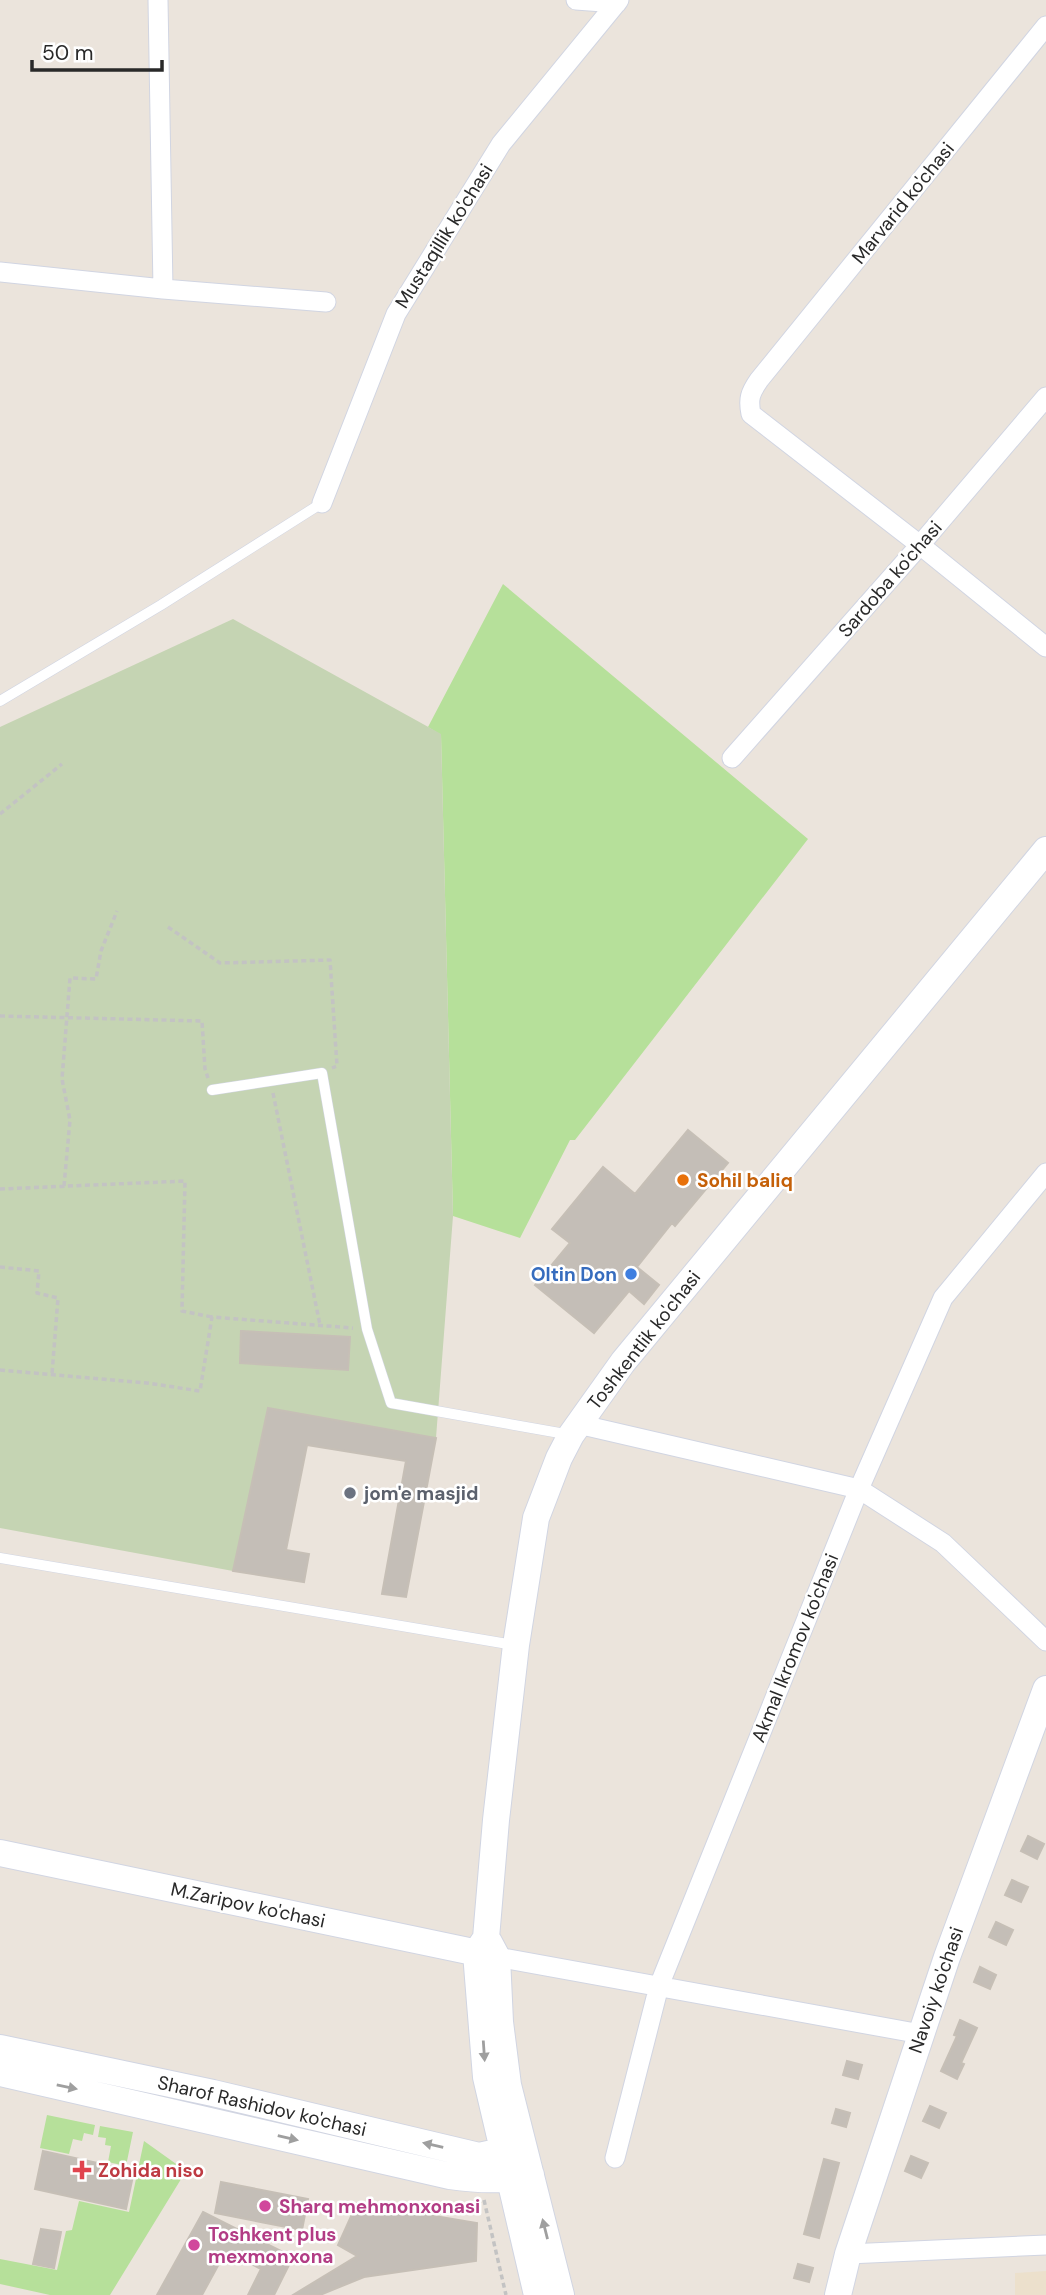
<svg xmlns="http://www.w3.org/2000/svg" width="1046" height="2295" font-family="'DM Sans',sans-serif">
  <rect width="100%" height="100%" fill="#ebe4dc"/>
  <path fill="#ece0cc" d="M1046 2271V2295H1015V2273Z"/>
  <path fill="#b6e09a" d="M503 584 808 839 575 1140H570L520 1238 453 1216 441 735 428 727Z
    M47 2115 95 2125 93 2135 84 2133 82 2141 73 2139 69 2154 40 2148Z
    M100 2126 133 2132 126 2166 108 2162 111 2146 105 2145 106 2138 98 2137Z
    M144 2141 186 2171 110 2295H50L0 2284V2259L57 2270 66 2231 72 2230 79 2201 129 2212Z"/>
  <path fill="#c5d4b3" d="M233 619 441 734 453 1216 436 1438 268 1408 233 1571 0 1528V727Z"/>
  <path fill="#c4beb7" stroke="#c6bfb6" stroke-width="2" d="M688 1130 728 1163 675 1226 672 1223 637 1267 659 1285 644 1304 629 1291 594 1333 535 1285 570 1243 552 1229 603 1167 635 1194Z
    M241 1331 350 1337 348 1370 240 1363Z
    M268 1408 436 1438 406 1597 382 1594 406 1461 307 1445 286 1550 309 1554 304 1582 233 1571Z
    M1028 1836 1044 1844 1037 1859 1021 1851Z
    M1012 1880 1028 1887 1021 1902 1005 1895Z
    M996 1922 1013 1930 1006 1945 989 1937Z
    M980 1967 996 1975 990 1989 974 1982Z
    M960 2020 977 2028 961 2063 964 2064 957 2079 941 2071 957 2036 954 2035Z
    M847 2061 862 2065 858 2079 843 2075Z
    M930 2106 946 2113 939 2128 923 2121Z
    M836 2109 850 2113 846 2127 832 2123Z
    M43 2151 134 2171 126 2209 35 2189Z
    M911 2156 928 2163 921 2178 905 2171Z
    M824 2159 839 2163 819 2238 804 2234Z
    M221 2182 308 2199 302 2230 215 2213Z
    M357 2203 477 2223 476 2261 364 2277 320 2295H293L357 2256 338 2245Z
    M203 2212 293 2257 274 2295H248L261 2269 226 2251 202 2295H157Z
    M41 2229 61 2232 54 2268 33 2264Z
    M798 2264 813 2268 809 2282 794 2278Z"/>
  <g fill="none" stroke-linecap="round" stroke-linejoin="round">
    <defs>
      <path id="lane" d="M0 701 161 605 322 503
        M212 1090 322 1073 367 1329 391 1403 571 1435
        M0 1558 514 1645"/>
      <path id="street" d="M158 0 163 289
        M576 0 617 3
        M1046 26 759 380C750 393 748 399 751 414L920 545 1046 647
        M0 272 163 289 326 302
        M322 503 396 314 501 144 619 0
        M732 758 920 545 1046 397
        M578 1424 859 1489 943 1543 1046 1641
        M497 1957 921 2034
        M615 2158 659 1986 859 1489 943 1298 1046 1173
        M848 2254 1046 2245"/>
      <path id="secondary" d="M0 1853 497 1957
        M489 1942 497 1957 500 2022 508 2085 561 2295
        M0 2048 213 2093 479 2156 502 2151H524
        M0 2073 450 2176C479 2180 503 2181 531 2175
        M537 2295 486 2077 476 1953 486 1938 496 1820 516 1645 536 1518 559 1458 571 1435 623 1362 1046 850
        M838 2295 848 2254 947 1957 1046 1689"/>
    </defs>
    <use href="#lane" stroke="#d1d5e2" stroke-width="11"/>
    <use href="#street" stroke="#d1d5e2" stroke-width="21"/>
    <use href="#secondary" stroke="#d1d5e2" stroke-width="28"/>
    <path stroke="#c3c3c3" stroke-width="3.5" stroke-dasharray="5 3.5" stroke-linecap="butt" d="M0 814 62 764
      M168 927 220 963 330 960 337 1066 332 1068
      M0 1016 202 1021 205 1069 208 1078
      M273 1093 320 1325
      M64 1186 70 1120 62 1079 70 978 96 979 101 951 117 911
      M0 1189 185 1181 182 1311 212 1317
      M0 1267 39 1271 37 1293 58 1298 52 1374
      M0 1370 147 1383 200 1391 212 1317 353 1328
      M484 2200 506 2295"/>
    <use href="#lane" stroke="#fff" stroke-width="10"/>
    <use href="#street" stroke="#fff" stroke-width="19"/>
    <use href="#secondary" stroke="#fff" stroke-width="26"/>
  </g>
  <defs><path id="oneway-solid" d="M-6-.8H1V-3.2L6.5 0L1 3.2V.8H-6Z" transform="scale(1.75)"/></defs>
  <g fill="#9f9f9f">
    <use href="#oneway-solid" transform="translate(484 2051) rotate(86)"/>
    <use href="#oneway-solid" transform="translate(67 2087) rotate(12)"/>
    <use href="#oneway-solid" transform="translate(288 2138) rotate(13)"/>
    <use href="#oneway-solid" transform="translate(433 2145) rotate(-167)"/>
    <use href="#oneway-solid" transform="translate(545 2229) rotate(-104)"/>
  </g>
  <circle fill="#e8710a" stroke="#fff" stroke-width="2.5" cx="683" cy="1180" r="7"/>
  <circle fill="#3f7fe0" stroke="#fff" stroke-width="2.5" cx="631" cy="1274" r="7"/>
  <circle fill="#6b7280" stroke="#fff" stroke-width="2.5" cx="350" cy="1493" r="7"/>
  <path fill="#e0444e" stroke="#fff" stroke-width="2.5" d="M78.5 2159.5h7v7h7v7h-7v7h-7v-7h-7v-7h7z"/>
  <g fill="#d1479c" stroke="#fff" stroke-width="2.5">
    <circle cx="265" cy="2206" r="7"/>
    <circle cx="194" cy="2245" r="7"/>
  </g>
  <g text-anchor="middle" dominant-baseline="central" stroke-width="5" stroke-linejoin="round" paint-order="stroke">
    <g font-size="19" fill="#292929" stroke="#fff">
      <text transform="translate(903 203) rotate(-51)">Marvarid ko'chasi</text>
      <text transform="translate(444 236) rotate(-58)">Mustaqillik ko'chasi</text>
      <text transform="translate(890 579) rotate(-49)">Sardoba ko'chasi</text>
      <text transform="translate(644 1340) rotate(-52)">Toshkentlik ko'chasi</text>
      <text transform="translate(795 1648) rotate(-68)">Akmal Ikromov ko'chasi</text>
      <text transform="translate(248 1905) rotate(12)">M.Zaripov ko'chasi</text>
      <text transform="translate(936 1990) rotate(-71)">Navoiy ko'chasi</text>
      <text transform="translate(262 2106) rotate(13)">Sharof Rashidov ko'chasi</text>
    </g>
    <g font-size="19" font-weight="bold" fill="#c56008" stroke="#fff" text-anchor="start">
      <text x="697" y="1180">Sohil baliq</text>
    </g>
    <g font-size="19" font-weight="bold" fill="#366cbe" stroke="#fff" text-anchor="end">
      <text x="617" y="1274">Oltin Don</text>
    </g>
    <g font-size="19" font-weight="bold" fill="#5b616d" stroke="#fff" text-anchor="start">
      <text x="364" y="1493">jom'e masjid</text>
    </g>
    <g font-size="19" font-weight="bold" fill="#be3a42" stroke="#fff" text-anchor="start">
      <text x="98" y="2170">Zohida niso</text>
    </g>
    <g font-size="19" font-weight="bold" fill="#b23c85" stroke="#fff" text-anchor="start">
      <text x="279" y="2206">Sharq mehmonxonasi</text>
      <text x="208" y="2234">Toshkent plus<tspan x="208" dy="22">mexmonxona</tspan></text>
    </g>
  </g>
  <path d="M32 60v10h130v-10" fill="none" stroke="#292929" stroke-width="3.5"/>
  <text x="42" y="60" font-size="21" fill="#292929" stroke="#ffffff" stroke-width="5" paint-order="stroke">50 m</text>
</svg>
